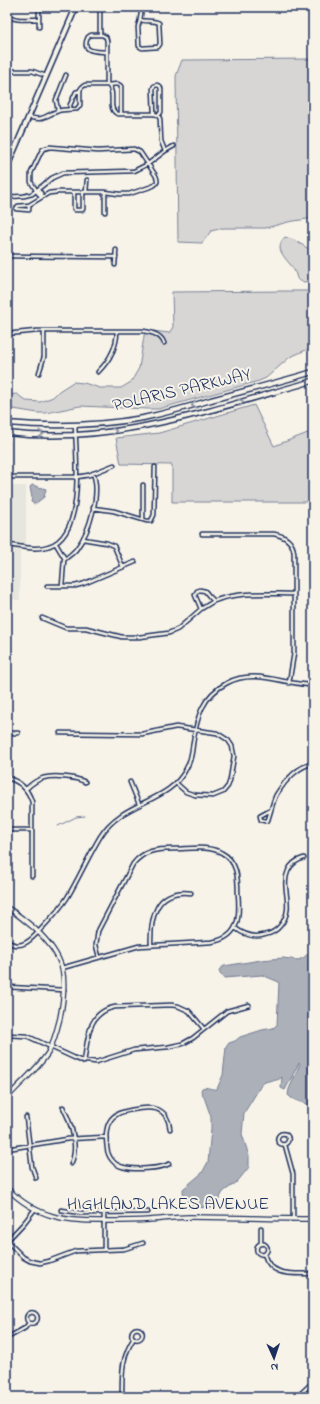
<svg xmlns="http://www.w3.org/2000/svg" width="320" height="1404" font-family="'Indie Flower',sans-serif">
  <rect width="100%" height="100%" fill="#f7f3e8"/>
  <filter id="ink" filterUnits="userSpaceOnUse"><feTurbulence type="fractalNoise" baseFrequency=".025" numOctaves="2"/><feDisplacementMap in="SourceGraphic" scale="8" xChannelSelector="R" yChannelSelector="G"/><feConvolveMatrix kernelMatrix="1 2 1 2 8 2 1 2 1" color-interpolation-filters="sRGB"/></filter>
  <g filter="url(#ink)">
    <path fill="#e6e5de" d="M7 440 12 441 13 470H7Z
      M7 486H26V543L20 551V600H7Z"/>
    <path fill="#d7d6d4" stroke="#798299" d="M313 59V218L288 222 266 228H223L211 231 202 243 178 242 176 76 182 60Z
      M285 237 294 240 309 249 313 254 312 281 303 282 298 280C296 277 296 273 294 270 288 259 272 250 285 237Z
      M288 291H313V347L290 357 266 378 259 381 158 409H148L80 406 46 413H38L7 408V395L17 394 26 401 40 402 53 397 59 391 73 382 84 383 100 388H121L131 382 139 368 145 330 169 333 173 327 172 292Z
      M254 405 274 446 313 431V502H172V465L121 464 116 438 159 433Z"/>
    <path fill="#acb0b9" stroke="#727c95" d="M32 485 46 489 44 497 35 504 31 502 32 498 30 487Z
      M313 950V1107C305 1102 294 1102 288 1095L289 1089 300 1064 299 1063 285 1090 281 1088 282 1077C276 1083 270 1078 262 1084L244 1113 242 1134 249 1156V1167L237 1182 223 1192 217 1203 212 1207 189 1208 184 1206 183 1189 202 1173 208 1162 211 1129V1117L204 1097 201 1091 202 1088C207 1086 211 1090 217 1089L223 1075 226 1047 229 1043 235 1041 240 1037 262 1030 273 1028 277 1025 279 982 262 975 224 978 220 974 219 970 224 966 261 960 283 958 298 960 303 958Z"/>
    <g fill="none" stroke-linecap="round" stroke-linejoin="round">
      <path stroke="#727c95" stroke-width="1" d="M58 826 76 817 85 816"/>
      <defs>
        <path id="street" d="M39 7V27
          M7 14C13 22 29 19 39 19
          M140 20C146 22 154 20 159 23L160 44 158 47 142 48 139 46 138 27Z
          M140 20 142 7
          M100 35V7
          M107 52C97 51 80 53 88 37L91 35H102L106 37 107 41V85L118 84 121 86V114
          M7 71H32L46 76
          M70 109V105L76 92 80 91
          M58 111 56 100 66 75
          M154 114 153 89 154 86 157 85 160 86 161 89V112L158 116
          M29 117C44 122 45 115 58 111 64 109 71 110 77 109L80 105V90L82 87 85 85H108C117 93 106 110 118 114H154L158 115 160 119 161 141 165 151
          M36 190C40 191 42 193 42 197L40 196Z
          M74 192V209L75 210H82L83 209V192
          M86 192 87 180
          M105 192V212
          M7 197 24 196 32 194 52 178 63 173 134 171 148 164 165 151 174 146
          M29 205V210L16 209 18 206 29 205 49 193 58 192H105L119 194H129L153 186C158 183 158 181 156 176L140 152 134 149 98 151 50 147 43 149 41 152 31 173V182L36 190
          M7 256 116 257
          M115 265 116 250
          M7 334 37 331H143C151 332 161 334 164 343
          M98 372C109 361 117 348 117 331
          M39 373 44 357V331
          M7 477H77L89 475 114 465
          M93 508 114 511 147 521H151L154 515 155 467
          M143 520V485
          M202 534H274C285 536 293 542 294 553V653L289 683
          M83 539 107 543 114 546 123 567
          M56 544 65 559
          M7 545C21 546 36 551 49 546 86 535 76 454 75 425
          M47 586H75L83 584 135 562
          M62 586 64 560C68 556 74 553 77 548 90 531 101 493 93 473
          M201 609 195 595 197 591 200 590 205 591 209 596 214 601C239 591 268 594 294 594
          M42 618 66 628H86L122 637H139L169 633 178 629 201 609 214 601
          M7 733H18
          M60 733 142 734 176 727 217 733 228 740 232 746 234 756 230 780 228 786 223 792 213 796 195 795 186 792 176 783
          M7 778C20 781 28 789 32 802V876
          M130 782 139 804
          M26 789C31 784 37 780 43 778 53 775 76 777 85 782
          M271 810C273 804 274 797 278 792 285 781 299 765 313 764
          M271 810 268 820 265 821 261 820 260 816Z
          M7 830H32
          M235 928C243 934 254 938 264 935 270 934 276 931 280 926 296 907 280 889 288 871 291 864 297 860 304 858
          M7 941C21 952 33 938 42 928 51 918 60 909 67 898 79 878 88 857 100 837 122 800 169 804 186 769 191 761 192 752 193 743 197 717 202 696 227 683 255 668 284 685 313 685
          M151 945C150 917 156 889 191 893
          M62 968 139 946 211 942C240 938 240 916 238 893 238 877 237 861 222 853 209 845 189 849 174 849 157 849 144 850 133 864L98 931 96 945 99 957
          M7 987 64 990
          M7 1035 27 1036 79 1060 96 1062 134 1050 168 1047 182 1044 193 1038 227 1011 249 1005
          M84 1062C88 1039 87 1012 115 1007L171 1005 178 1006 189 1011 204 1029
          M7 1087 12 1092
          M63 1107C71 1123 79 1146 71 1164
          M26 1117 32 1167 36 1178
          M277.5 1139a5.5 5.5 0 1 1 11 0a5.5 5.5 0 1 1-11 0Z
          M285 1145 293 1174V1219
          M7 1149 68 1139 106 1137
          M169 1164C160 1169 133 1170 123 1167 114 1165 108 1157 107 1148 106 1139 105 1129 110 1121 115 1113 122 1112 131 1110 150 1106 167 1105 170 1129
          M61 1210 82 1213 148 1212
          M261 1228V1244
          M7 1241 23 1257 30 1261 40 1263 49 1261 76 1251 124 1249 143 1243
          M7 1241 24 1223 35 1209
          M256.5 1249a5.5 5.5 0 1 1 11 0a5.5 5.5 0 1 1-11 0Z
          M104 1250V1213
          M264 1254C271 1278 294 1273 313 1274
          M26.5 1318a5.5 5.5 0 1 1 11 0a5.5 5.5 0 1 1-11 0Z
          M131.5 1334a5.5 5.5 0 1 1 11 0a5.5 5.5 0 1 1-11 0Z
          M7 1338 25 1328 29 1323
          M122 1397C122 1374 121 1358 134 1338
          M297 1397 313 1382"/>
        <path id="secondary" d="M7 908C17 913 25 921 34 928 66 957 68 977 60 1018 57 1030 54 1042 48 1053 37 1070 20 1083 7 1098
          M7 1188C36 1218 68 1222 107 1221 121 1221 135 1221 149 1220 163 1219 176 1217 189 1217 230 1217 272 1219 313 1219"/>
        <path id="primary" d="M7 167 76 7
          M7 423C53 427 98 426 143 418 166 413 188 407 211 400 245 391 279 382 313 372
          M7 433C112 446 213 409 313 381"/>
      </defs>
      <use href="#street" stroke="#1b2f5e" stroke-width="5.5"/>
      <use href="#secondary" stroke="#1b2f5e" stroke-width="6"/>
      <use href="#primary" stroke="#1b2f5e" stroke-width="7"/>
      <use href="#street" stroke="#f7f3e8" stroke-width="2.5"/>
      <use href="#secondary" stroke="#f7f3e8" stroke-width="3.5"/>
      <use href="#primary" stroke="#f7f3e8" stroke-width="4"/>
    </g>
    <defs><path id="oneway-chevron" d="M-2-3.5L2.5 0L-2 3.5" fill="none" stroke-width="1.6" stroke-linecap="round" stroke-linejoin="round"/></defs>
    <g stroke="#8991a3">
      <use href="#oneway-chevron" transform="translate(241 402) rotate(-15)"/>
      <use href="#oneway-chevron" transform="translate(194 405) rotate(165)"/>
      <use href="#oneway-chevron" transform="translate(114 431) rotate(-8)"/>
      <use href="#oneway-chevron" transform="translate(41 434) rotate(2)"/>
    </g>
  </g>
  <g text-anchor="middle" dominant-baseline="central" stroke-width="4" stroke-linejoin="round" paint-order="stroke">
    <g font-size="18" fill="#1b2f5e" stroke="#f7f3e8">
      <text transform="translate(182 391) rotate(-13)">POLARIS PARKWAY</text>
      <text x="168" y="1205">HIGHLAND LAKES AVENUE</text>
    </g>
  </g>
  <rect width="320" height="1404" fill="none" stroke="#f7f3e8" stroke-width="24"/>
  <rect x="12" y="12" width="296" height="1380" fill="none" stroke="#1b2f5e" stroke-width="1.5" filter="url(#ink)"/>
  <g transform="translate(274 1358) rotate(177)" stroke="#f7f3e8" stroke-width="3" paint-order="stroke">
  <path d="M0-3L7 15L0 10L-7 15Z" fill="#1b2f5e"/>
  <text y="-6" font-size="11" font-weight="bold" text-anchor="middle" fill="#1b2f5e">N</text>
  </g>
</svg>
